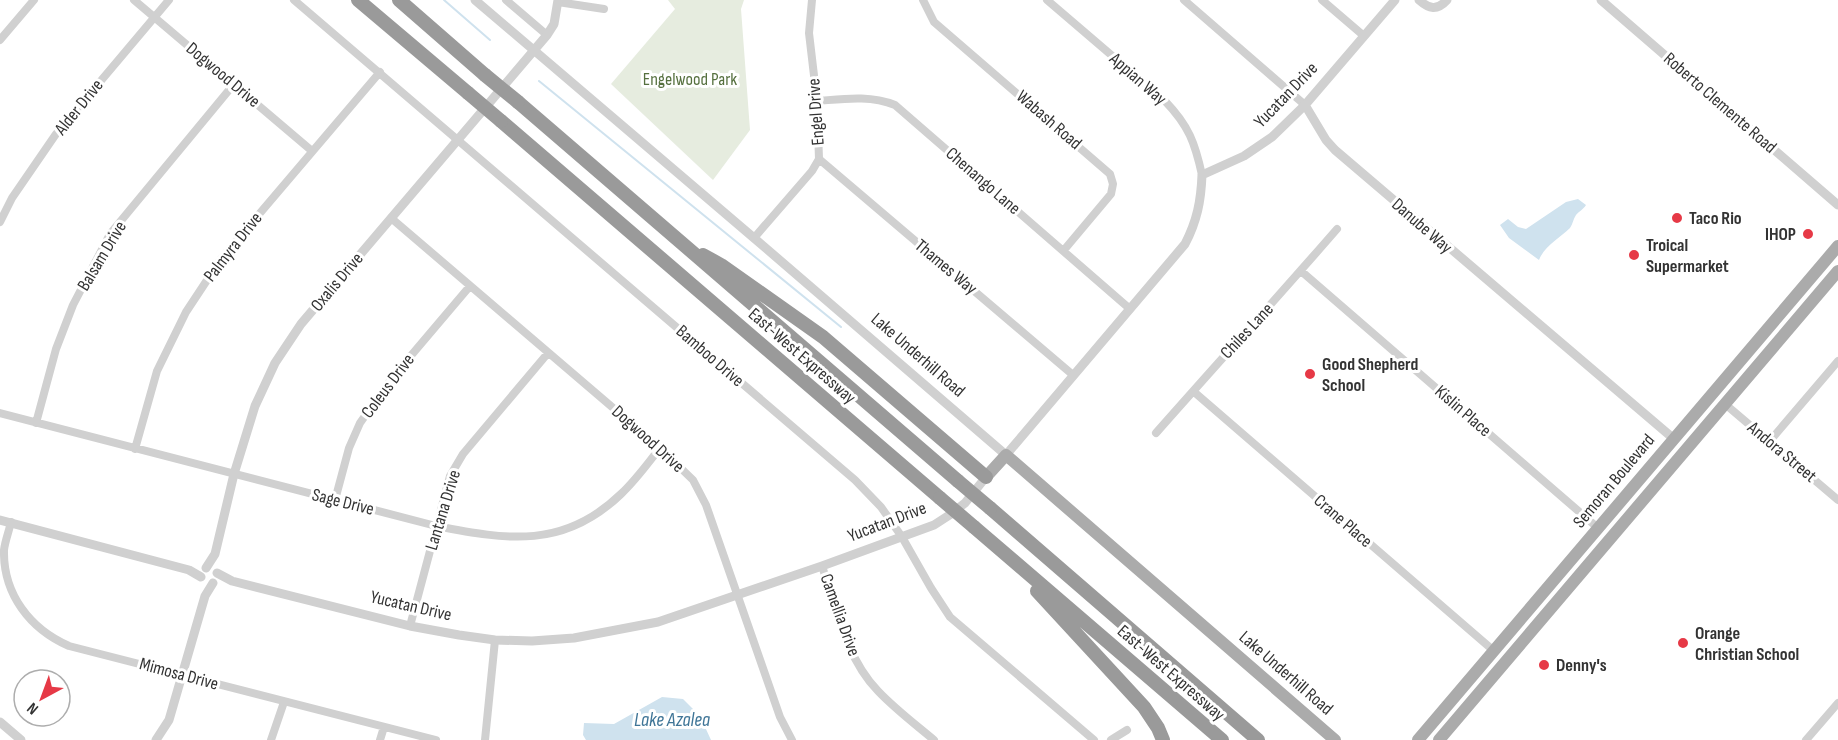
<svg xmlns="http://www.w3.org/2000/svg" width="1838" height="740" font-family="'Sofia Sans Condensed',sans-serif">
  <rect width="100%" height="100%" fill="#fff"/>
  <path fill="#e6ecdf" d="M668 0H744L741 9 750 130 713 180 611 84 675 9Z"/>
  <path fill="#cfe2ee" d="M1578 199 1586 205C1583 210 1579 211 1576 215 1573 219 1573 224 1570 228 1559 239 1545 245 1539 260L1509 238 1500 225 1508 219 1518 227 1526 229 1566 202Z
    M662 697 683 699 700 716 711 740H586L583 735 584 723 614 724Z"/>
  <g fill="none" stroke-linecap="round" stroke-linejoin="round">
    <path stroke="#cfe2ee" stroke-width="2" d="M444 0 490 40
      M539 81 841 327"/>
    <path stroke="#d0d0d0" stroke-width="8" d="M134 0 312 151
      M294 0 855 480 881 507 902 537 931 588 950 617 1094 740
      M506 0 547 35
      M923 0 934 22 1110 174 1113 184 1111 194 1064 250
      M1047 0 1165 101C1189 126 1195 143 1202 175
      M1184 0 1305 105
      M1322 0 1364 36
      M558 2 604 9
      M0 40 34 0
      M817 101C844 99 869 95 895 105L1130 309
      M819 159 1073 375
      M391 218 660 448 693 480 706 505 780 717 792 740
      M0 222 12 198 56 134 169 0
      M754 238 812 171 819 159 817 101 809 33 812 0
      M1301 271 1598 528
      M1193 391 1494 651
      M1725 404 1838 500
      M0 413 436 526C508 540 564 549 621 494 636 480 648 463 660 448
      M36 423 56 349 73 305 110 234 234 84
      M1156 433C1216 365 1277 298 1337 229
      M1769 442 1838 361
      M135 449 157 371 186 312 221 259 380 72
      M335 500 349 448 360 423 392 378 470 286
      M11 522C9 531 5 541 4 550 3 594 30 629 69 646L436 740
      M822 566C836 608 846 658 878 691 895 709 915 724 934 740
      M410 626 450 476 463 454 548 353
      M271 740 284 702
      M380 740 384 727
      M485 740 495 640
      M1111 740 1127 730
      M1806 740 1838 703"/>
    <path stroke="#d0d0d0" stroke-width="9" d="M475 0 754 238 1006 455 1185 244C1197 221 1201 201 1202 175L1244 156 1272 137 1305 105 1395 0
      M1419 0C1429 9 1437 11 1447 0
      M1601 0 1838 205
      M1305 105 1326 140 1335 150 1674 439
      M0 520 189 570 201 577
      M206 568 215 554 234 474 255 406 275 363 301 324 547 35 554 24 558 0
      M217 573 232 581 410 626 459 635 495 640 532 641 574 638 658 622 822 566 934 525 951 514 965 503 986 477
      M0 722 21 740
      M156 740 169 720 205 596 213 583"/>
    <path stroke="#ababab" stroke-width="12" d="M986 477 1006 455 1335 740
      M1418 740 1838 246
      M1439 740 1838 271"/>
    <path stroke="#9a9a9a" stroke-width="14" d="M358 0 468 93
      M399 0 485 75
      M518 102 958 481
      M501 121 940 498
      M703 255 721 265 823 337 986 477
      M990 508 1258 740
      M974 527 1222 740
      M1037 591 1144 707 1158 728 1163 740"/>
    <path stroke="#9a9a9a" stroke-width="14" d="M485 75 518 102
      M468 93 501 121
      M958 481 990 508
      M940 498 974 527"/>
  </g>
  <g fill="#e63946" stroke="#fff" stroke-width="2">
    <circle cx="1677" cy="218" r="6"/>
    <circle cx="1808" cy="234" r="6"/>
    <circle cx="1634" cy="255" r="6"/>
    <circle cx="1310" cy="374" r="6"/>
    <circle cx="1683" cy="643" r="6"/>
    <circle cx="1544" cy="665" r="6"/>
  </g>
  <g text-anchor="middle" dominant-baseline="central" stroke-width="6" stroke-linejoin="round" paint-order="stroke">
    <g font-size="18" fill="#333" stroke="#fff">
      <text transform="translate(223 75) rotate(40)">Dogwood Drive</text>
      <text transform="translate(1138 79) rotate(41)">Appian Way</text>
      <text transform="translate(1286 95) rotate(-46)">Yucatan Drive</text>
      <text transform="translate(1720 103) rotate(41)">Roberto Clemente Road</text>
      <text transform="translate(79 107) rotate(-51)">Alder Drive</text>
      <text transform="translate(816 112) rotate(-94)">Engel Drive</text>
      <text transform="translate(1049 120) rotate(41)">Wabash Road</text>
      <text transform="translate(983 181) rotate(41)">Chenango Lane</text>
      <text transform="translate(1422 226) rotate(41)">Danube Way</text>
      <text transform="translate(233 247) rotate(-52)">Palmyra Drive</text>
      <text transform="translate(102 256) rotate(-59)">Balsam Drive</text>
      <text transform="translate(946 267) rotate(40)">Thames Way</text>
      <text transform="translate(337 282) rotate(-50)">Oxalis Drive</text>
      <text transform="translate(1247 331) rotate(-47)">Chiles Lane</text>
      <text transform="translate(918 355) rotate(41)">Lake Underhill Road</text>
      <text transform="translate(710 356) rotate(41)">Bamboo Drive</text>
      <text transform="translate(802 356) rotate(41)">East-West Expressway</text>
      <text transform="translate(388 386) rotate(-53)">Coleus Drive</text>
      <text transform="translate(1463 411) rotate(41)">Kislin Place</text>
      <text transform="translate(648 439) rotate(42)">Dogwood Drive</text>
      <text transform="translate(1782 452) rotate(40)">Andora Street</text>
      <text transform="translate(1614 481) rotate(-50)">Semoran Boulevard</text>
      <text transform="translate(343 502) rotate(14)">Sage Drive</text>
      <text transform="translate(443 510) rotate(-73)">Lantana Drive</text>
      <text transform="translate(1343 521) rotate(41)">Crane Place</text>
      <text transform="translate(887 522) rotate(-21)">Yucatan Drive</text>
      <text transform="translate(411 606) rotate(13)">Yucatan Drive</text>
      <text transform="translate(840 615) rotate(70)">Camellia Drive</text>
      <text transform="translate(1171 673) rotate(41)">East-West Expressway</text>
      <text transform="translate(1286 673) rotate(41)">Lake Underhill Road</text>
      <text transform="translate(179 674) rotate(15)">Mimosa Drive</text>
    </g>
    <g font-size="18" fill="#56703f" stroke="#fff">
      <text x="690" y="79">Engelwood Park</text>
    </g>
    <g font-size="18" font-weight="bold" fill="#333" stroke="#fff" text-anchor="start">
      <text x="1689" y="218">Taco Rio</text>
      <text x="1796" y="234" text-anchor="end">IHOP</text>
      <text x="1646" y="245">Troical<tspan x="1646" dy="21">Supermarket</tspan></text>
      <text x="1322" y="364">Good Shepherd<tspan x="1322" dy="21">School</tspan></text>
      <text x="1695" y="633">Orange<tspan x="1695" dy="21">Christian School</tspan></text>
      <text x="1556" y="665">Denny's</text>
    </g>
    <g font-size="20" font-style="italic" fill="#3f7597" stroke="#fff">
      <text x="672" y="720">Lake Azalea</text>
    </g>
  </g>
  <g transform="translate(42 698) rotate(221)"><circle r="28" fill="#ffffff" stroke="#adadad" stroke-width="1.5"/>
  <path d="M0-4.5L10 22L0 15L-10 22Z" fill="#e63946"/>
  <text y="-9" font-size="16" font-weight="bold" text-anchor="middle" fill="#333333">N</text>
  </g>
</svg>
